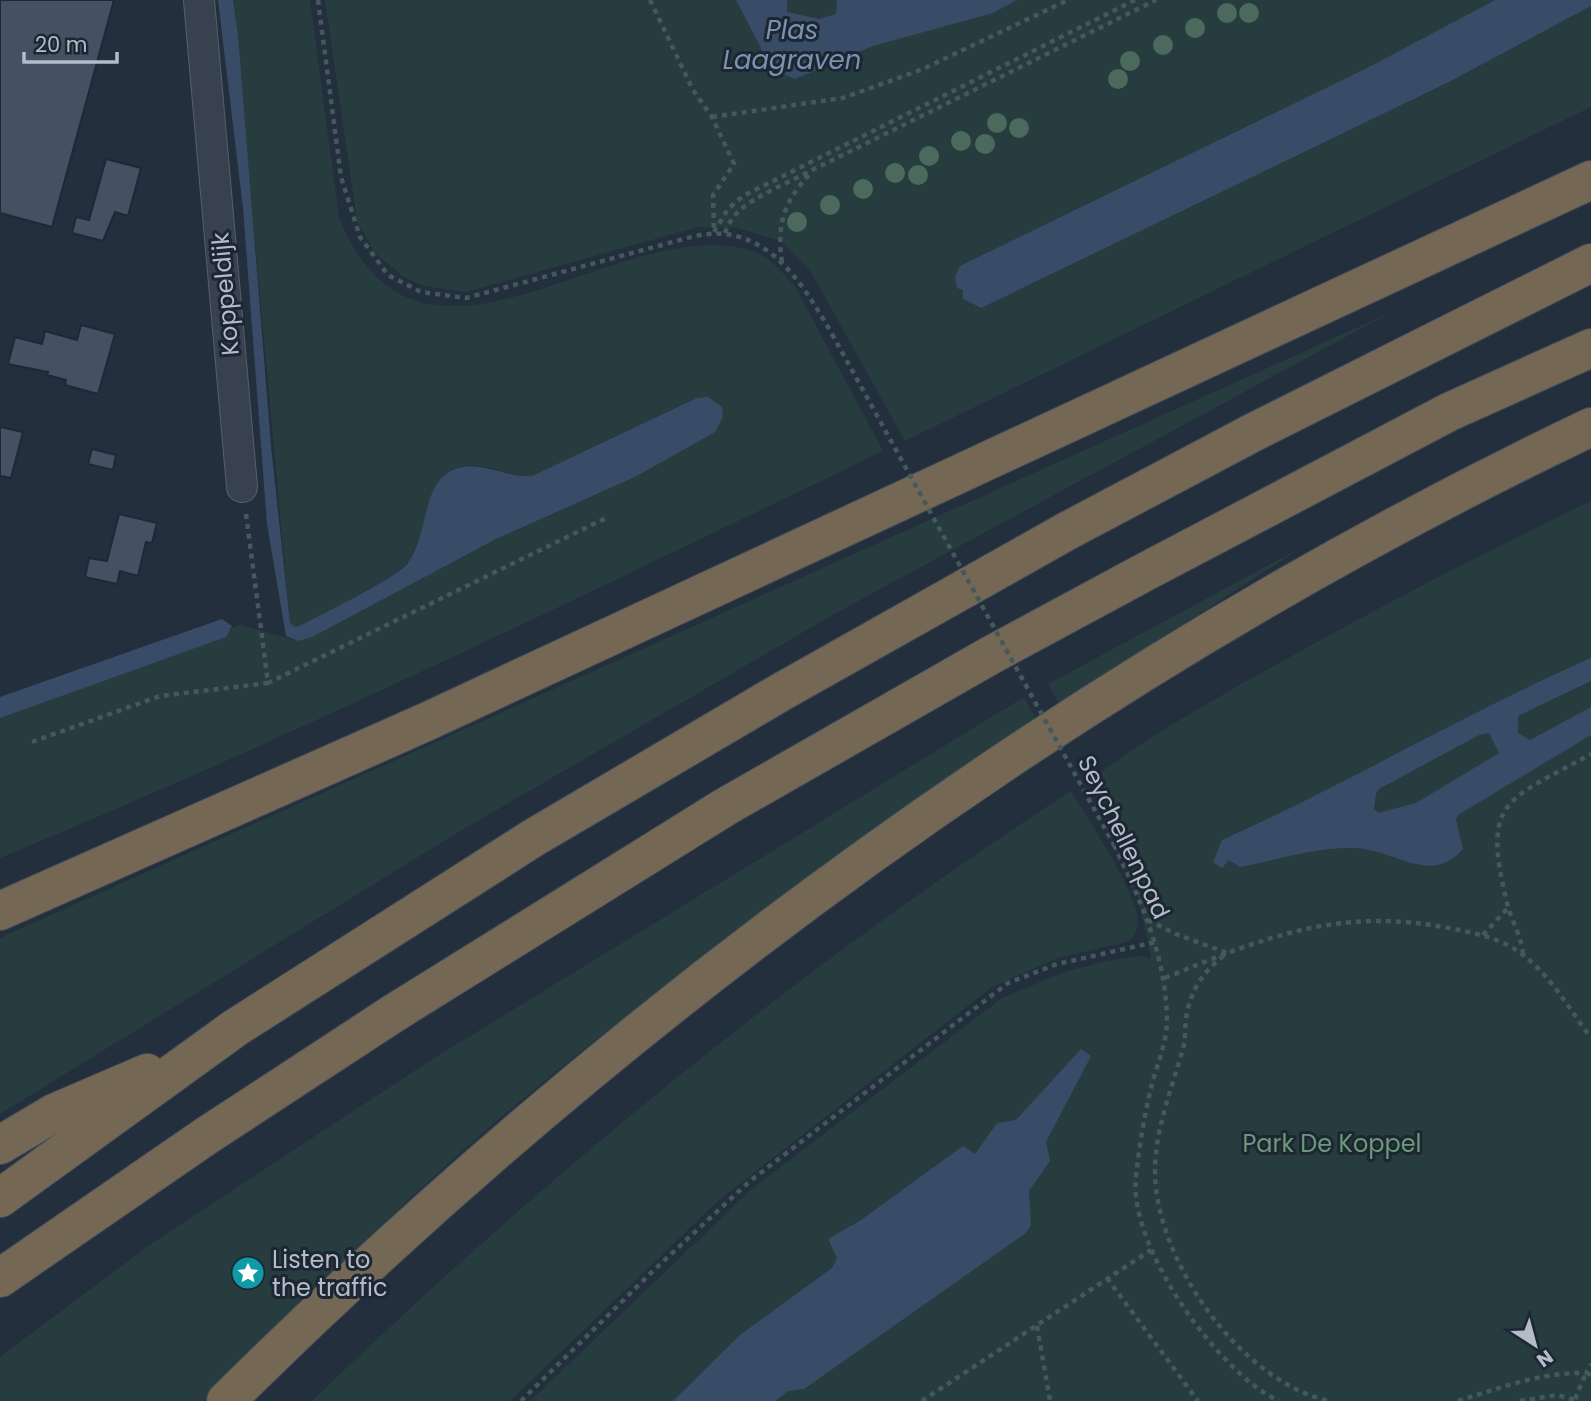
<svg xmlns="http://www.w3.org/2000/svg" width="1591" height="1401" font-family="Poppins,sans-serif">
  <rect width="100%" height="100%" fill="#242f3e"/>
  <path fill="#263c3f" d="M233 0H310L339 218C421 418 617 209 752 251 771 257 784 274 796 288L883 451C591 592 300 734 0 858V718L240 625 298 641 496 539 635 477 698 398 532 476C509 478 479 458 458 468 416 490 434 535 407 564 397 575 310 623 295 628L290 623Z
    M325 0H1495L963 290V299L980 308 1451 81 1591 6V107L905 441 811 272 781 241 737 228 698 227 466 292 424 286 404 277 375 253 357 221Z
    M1392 312 838 612 462 830 0 1114V938Z
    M1591 501V1401H530L754 1187 1002 998 1062 973 1105 961 1142 956 1151 959 1131 860 1121 842 1125 839 1093 778C1153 733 1218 697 1283 661 1384 604 1487 551 1591 501Z
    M1306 545 1059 705 1048 684Z
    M1024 697 1036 720C858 849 673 972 505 1114 401 1202 299 1304 203 1401H0V1357L151 1244 431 1060Z
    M1071 791C1088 820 1137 891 1138 922 1139 929 1134 935 1130 941L1058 958 992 987 719 1200 510 1401H312C546 1175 798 968 1071 791Z"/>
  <path fill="#394c67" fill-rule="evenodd" d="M218 0H233L238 36 271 446 290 623 295 627 302 625C322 614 398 577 408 563 430 533 420 480 458 468 483 461 507 478 532 476L697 398 708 397 722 407 723 417 715 432 635 477 496 539 312 637 298 641 286 636 267 524 243 208Z
    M736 0H787V12L819 19 836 14 837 0H1017L993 13 873 46 795 79 766 67 760 46Z
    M1495 0H1591V6L1451 81 981 308 963 299V290L957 288 955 277 960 266 1371 66Z
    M222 619 232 626 226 637 0 718V697Z
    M1591 658V681L1518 716V733L1530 740 1591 707V735L1458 815 1456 820 1463 849C1430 887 1394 848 1353 848 1316 847 1276 860 1240 867L1229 860 1222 868 1213 862 1222 840C1347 784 1466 713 1591 658ZM1489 733 1499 753 1416 803 1378 813 1374 809 1376 793 1379 789 1479 735Z
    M1081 1049 1091 1056 1046 1142 1050 1161 1029 1191 1031 1225 1026 1233 804 1389 788 1391 775 1401H673L740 1335 832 1268 837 1258 828 1239 861 1220 963 1146 975 1154 997 1123 1016 1120Z"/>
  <path fill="#455162" stroke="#1f2835" stroke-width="2" d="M0 0H114L52 227 0 213Z
    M106 159 141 168 128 216 115 212 103 241 72 233 76 217 89 220Z
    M81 325 115 334 98 394 65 385 66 380 47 375 48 372 8 364 15 337 42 344 45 331 77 340Z
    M0 427 23 432 11 478 0 476Z
    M92 449 116 455 113 470 88 464Z
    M119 514 157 523 152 543 146 542 138 576 120 571 117 584 85 577 89 558 107 561Z"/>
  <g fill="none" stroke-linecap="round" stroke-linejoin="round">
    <defs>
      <path id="street" d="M199 0 242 487"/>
      <path id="highway" d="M0 911 428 721 1591 180
        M0 1145 54 1113 147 1073
        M0 1198 235 1028 533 838 781 692 1067 531 1254 432 1591 263
        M0 1278 206 1136 394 1013 725 807 991 655 1143 573 1449 412 1591 348
        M226 1401C624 1007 1085 668 1591 427"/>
    </defs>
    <use href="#street" stroke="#565f6c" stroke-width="32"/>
    <use href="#highway" stroke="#434c59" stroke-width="40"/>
    <path stroke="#44595c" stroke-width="4.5" stroke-dasharray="5 5" stroke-linecap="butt" d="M318 0 341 177 360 237 388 275 421 292 466 298 695 236C765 221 802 282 832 334
      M650 0 693 90 712 117 734 164 713 195 714 231
      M712 117 843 98 923 69 1068 0
      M714 232 728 209 743 196 1135 0
      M725 233C733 210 750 202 770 191L1156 0
      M782 262C776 224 785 199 812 172
      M246 514 268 683 608 517
      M32 742 160 696 268 683
      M1114 845C1142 903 1166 956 1167 1021 1167 1043 1156 1067 1151 1088 1144 1117 1139 1148 1136 1177 1128 1246 1218 1373 1279 1401
      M1148 920 1176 934 1227 953C1196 977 1184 1001 1185 1041 1174 1083 1155 1127 1155 1171 1155 1260 1241 1383 1330 1401
      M1483 935 1508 908
      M1523 954C1522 937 1511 920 1507 903 1481 798 1507 801 1591 754
      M1165 978C1267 936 1341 906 1454 929 1479 934 1503 939 1523 955 1551 976 1570 1010 1591 1038
      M1107 1278 1198 1401
      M1037 1326 1050 1401
      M1575 1399 1586 1373 1591 1375
      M521 1401 655 1269 750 1181 1008 983 1057 964 1156 942
      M922 1401 1151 1250
      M1458 1401C1500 1388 1541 1372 1586 1373L1591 1364
      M1520 1401 1557 1395 1579 1401"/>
    <use href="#street" stroke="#38414e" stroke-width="30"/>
    <use href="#highway" stroke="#746855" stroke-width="38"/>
    <path stroke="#44595c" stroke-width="4.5" stroke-dasharray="5 5" stroke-linecap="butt" d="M832 334 1114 845"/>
  </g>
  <g fill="#4b6a5d">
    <circle cx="1227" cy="13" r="10"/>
    <circle cx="1249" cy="13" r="10"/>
    <circle cx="1195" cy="28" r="10"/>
    <circle cx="1163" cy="45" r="10"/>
    <circle cx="1130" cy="61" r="10"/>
    <circle cx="1118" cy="79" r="10"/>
    <circle cx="997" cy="123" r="10"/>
    <circle cx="1019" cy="128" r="10"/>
    <circle cx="961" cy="141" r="10"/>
    <circle cx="985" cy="144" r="10"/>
    <circle cx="929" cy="156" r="10"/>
    <circle cx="895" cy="173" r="10"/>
    <circle cx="918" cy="175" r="10"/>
    <circle cx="863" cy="189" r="10"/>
    <circle cx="830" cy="205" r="10"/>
    <circle cx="797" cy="222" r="10"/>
  </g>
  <defs>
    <symbol id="sight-disc" viewBox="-11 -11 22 22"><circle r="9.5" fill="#0f9aa8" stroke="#1d2633"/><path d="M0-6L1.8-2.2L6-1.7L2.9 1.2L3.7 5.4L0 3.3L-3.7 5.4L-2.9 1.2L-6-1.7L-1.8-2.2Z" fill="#fff"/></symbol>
  </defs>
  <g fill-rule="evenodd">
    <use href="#sight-disc" x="229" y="1254" width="38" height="38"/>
  </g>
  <g text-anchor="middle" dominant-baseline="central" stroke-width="6" stroke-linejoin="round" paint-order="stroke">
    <g font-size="24" fill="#b4bcc9" stroke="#1d2633">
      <text transform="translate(225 294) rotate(-95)">Koppeldijk</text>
      <text transform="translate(1124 837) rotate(64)">Seychellenpad</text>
    </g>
    <g font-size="24" fill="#6b9a76" stroke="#1d2633">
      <text x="1332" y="1143">Park De Koppel</text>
    </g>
    <g font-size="24" fill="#b4bcc9" stroke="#1d2633" text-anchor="start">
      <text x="272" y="1259">Listen to<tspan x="272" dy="28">the traffic</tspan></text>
    </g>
    <g font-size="26" font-style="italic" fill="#7c92b1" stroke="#1d2633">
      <text x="792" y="30">Plas<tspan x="792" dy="30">Laagraven</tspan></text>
    </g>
  </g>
  <g transform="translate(1535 1345) rotate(144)" stroke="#1d2633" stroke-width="5" paint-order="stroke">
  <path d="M0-5L12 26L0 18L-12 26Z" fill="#b4bcc9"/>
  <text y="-10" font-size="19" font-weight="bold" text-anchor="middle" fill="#b4bcc9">N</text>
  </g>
  <path d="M24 52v10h93v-10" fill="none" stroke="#b4bcc9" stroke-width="3.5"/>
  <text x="35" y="52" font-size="21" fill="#b4bcc9" stroke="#1d2633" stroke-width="5" paint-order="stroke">20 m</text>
</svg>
